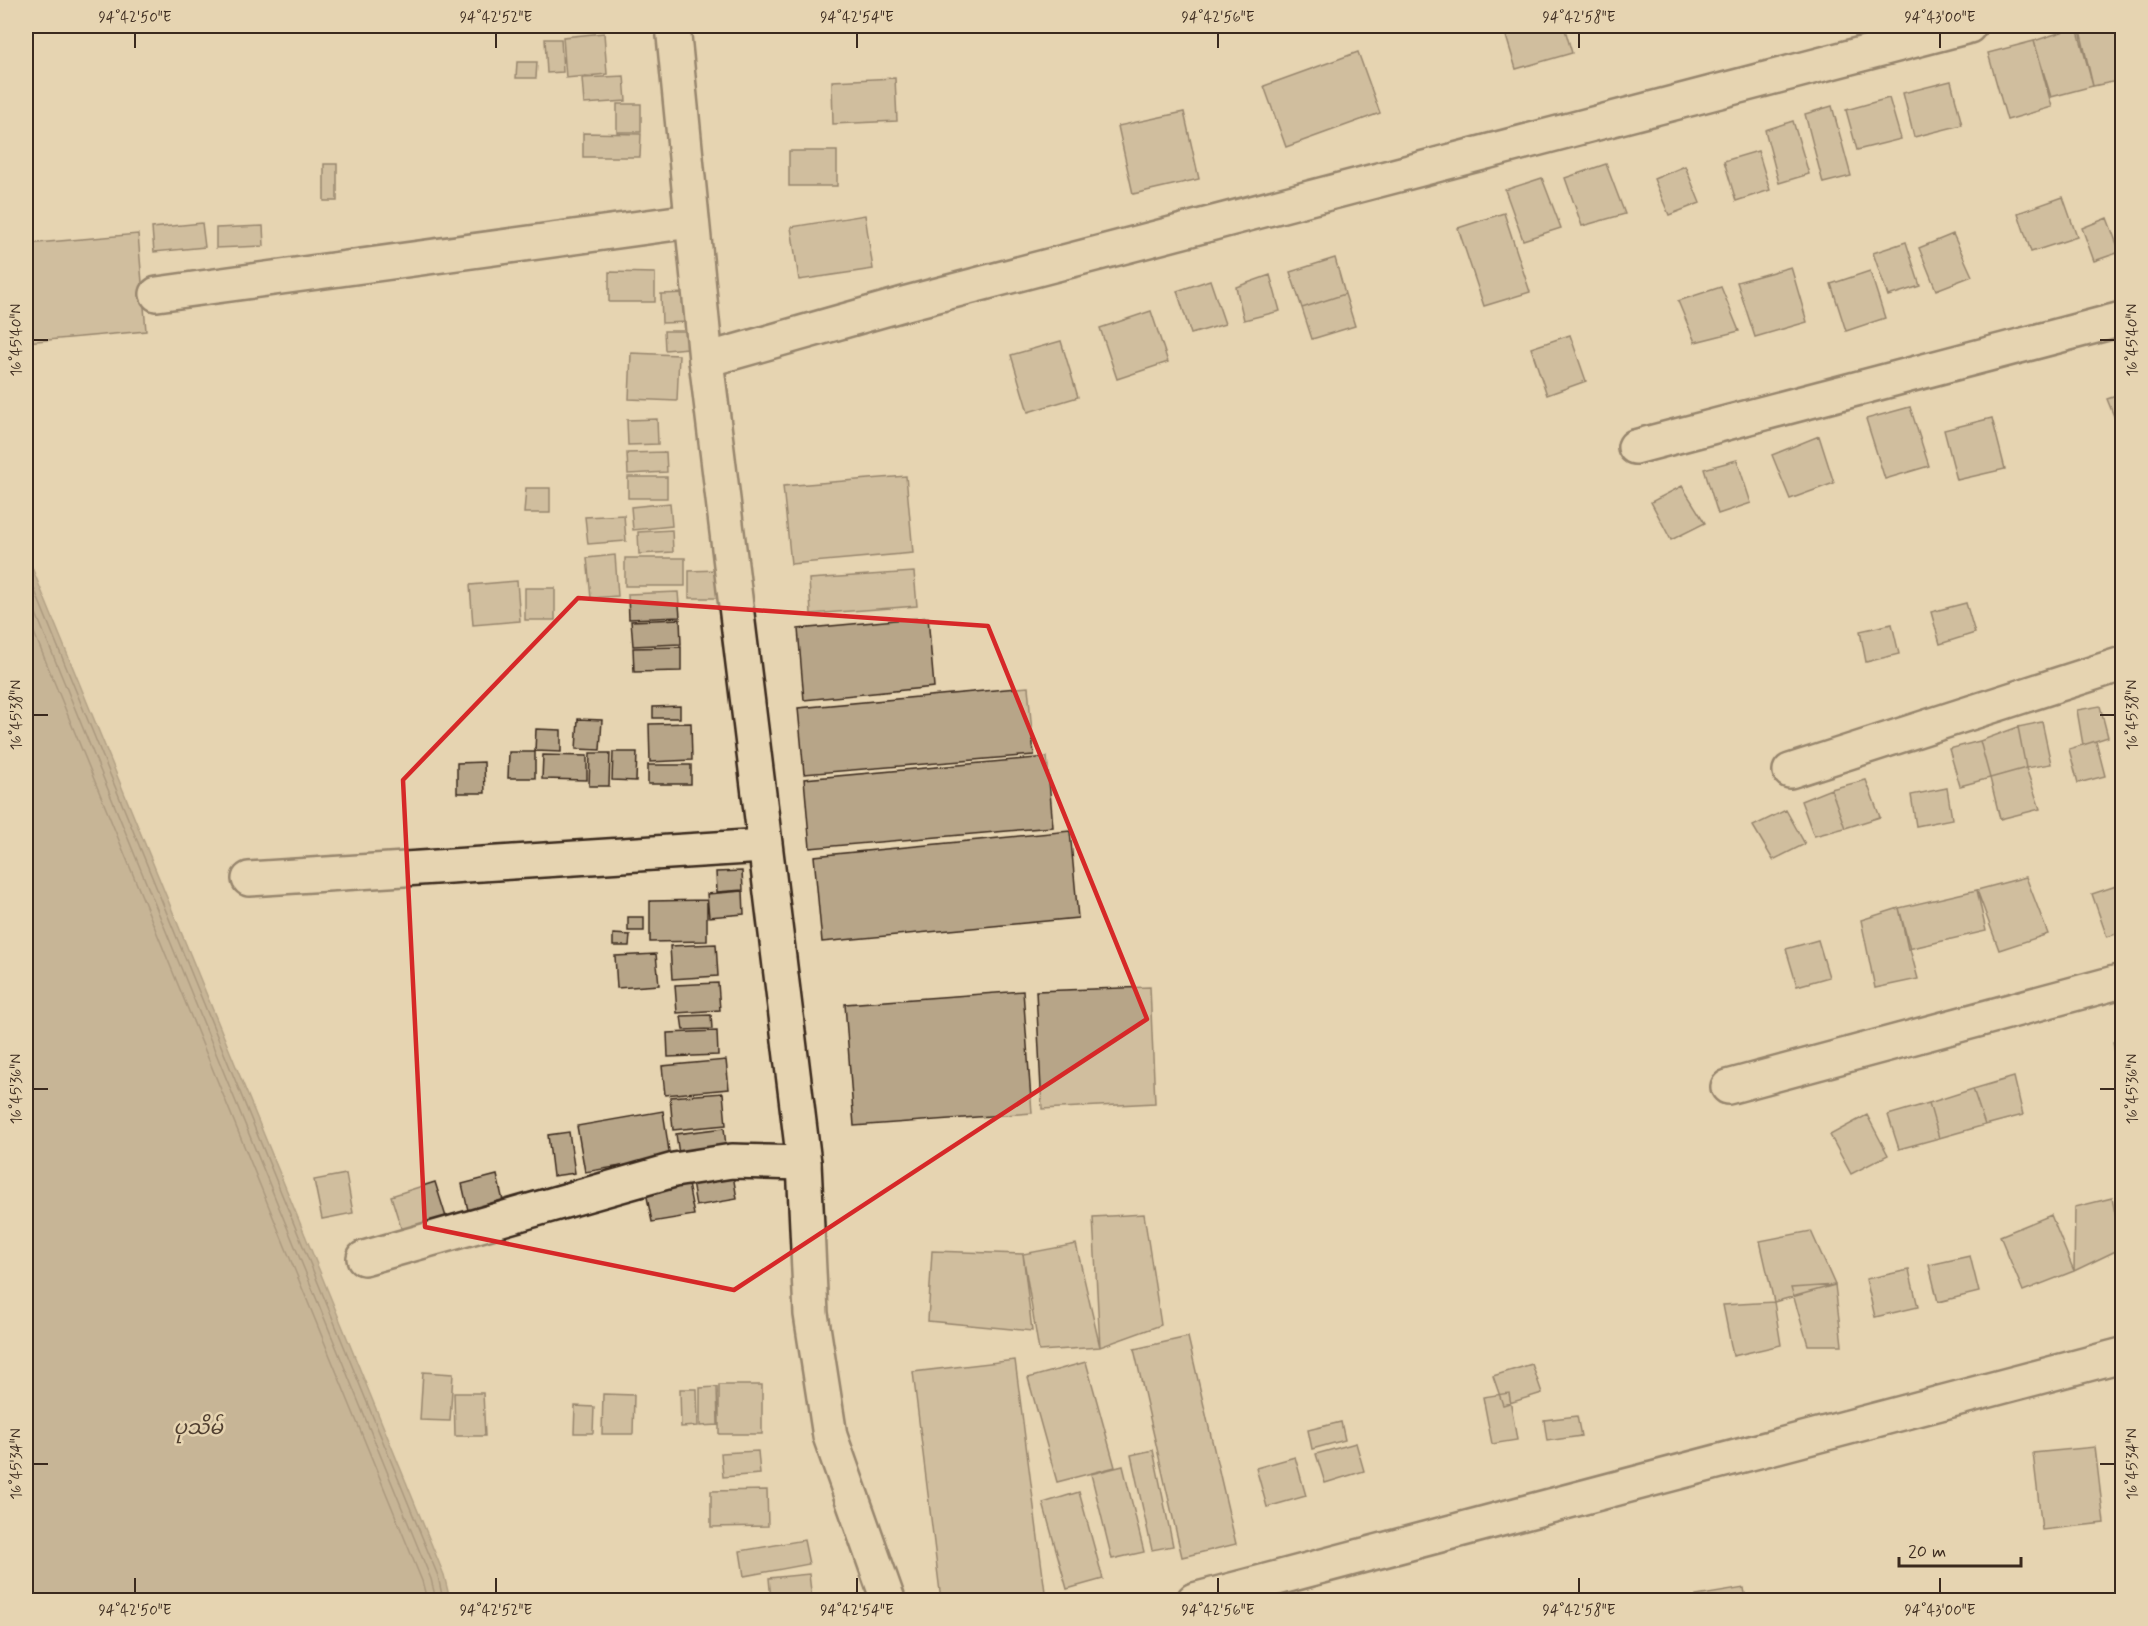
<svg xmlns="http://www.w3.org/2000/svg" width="2148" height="1626" font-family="Mynerve,'Noto Sans Myanmar',sans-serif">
  <rect width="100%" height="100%" fill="#e6d4b1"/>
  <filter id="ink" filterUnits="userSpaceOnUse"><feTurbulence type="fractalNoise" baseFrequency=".0167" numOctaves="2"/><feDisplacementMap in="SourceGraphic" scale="12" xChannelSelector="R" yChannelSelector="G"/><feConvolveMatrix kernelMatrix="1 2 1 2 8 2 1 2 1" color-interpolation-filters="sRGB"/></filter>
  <g filter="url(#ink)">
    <path fill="#a39177" stroke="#796853" stroke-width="1.5" d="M26 553 444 1575 450 1600H26Z"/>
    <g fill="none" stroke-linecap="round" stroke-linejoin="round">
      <path stroke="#655342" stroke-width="1.5" d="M26 569 438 1576 443 1600
        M26 589 431 1579 436 1600
        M26 613 422 1581 427 1600"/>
    </g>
    <path fill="#b7a588" stroke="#3b2a1e" stroke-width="1.5" d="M577 26H612V27L578 31Z
      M1503 26H1564L1572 53 1516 69Z
      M2079 26H2118L2122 43V80L2093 86Z
      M2077 27 2093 86 2051 97 2034 41Z
      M604 33 607 74 566 78 563 37Z
      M545 39H561L563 72 547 73Z
      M2034 41 2052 107 2007 120 1988 53Z
      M1358 52 1380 113 1286 147 1264 86Z
      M517 62H537L536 78H516Z
      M624 76 626 101 584 104 582 78Z
      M895 78 897 121 833 124 832 81Z
      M1951 81 1962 125 1914 137 1903 93Z
      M1889 98 1901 139 1857 150 1846 110Z
      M617 104H641V132H617Z
      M1832 106 1851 176 1823 183 1805 114Z
      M1184 112 1199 179 1133 194 1118 126Z
      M1793 121 1809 174 1779 183 1765 130Z
      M583 133 641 134 640 157H583Z
      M789 151H837V186H789Z
      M1758 151 1770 190 1736 201 1724 161Z
      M324 164H337V201H324Z
      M1606 164 1625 214 1582 226 1565 178Z
      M1685 166 1700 203 1669 215 1654 179Z
      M1542 178 1561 228 1523 240 1505 190Z
      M2063 197 2077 237 2031 252 2018 213Z
      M1504 213 1530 292 1484 306 1458 228Z
      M865 215 873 269 799 280 791 227Z
      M2107 218 2120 252 2094 261 2082 228Z
      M202 223 205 247 154 252 152 228Z
      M263 226 264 246 216 248V228Z
      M138 234 146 331 26 342V244Z
      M1953 234 1972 276 1936 290 1919 248Z
      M1906 242 1920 286 1888 296 1873 253Z
      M1335 258 1345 294 1302 308 1290 272Z
      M1791 267 1807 322 1755 337 1737 282Z
      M1870 271 1885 318 1846 331 1831 284Z
      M609 272 655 273V302H609Z
      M1270 275 1280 311 1244 320 1236 287Z
      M1210 280 1225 324 1191 334 1177 291Z
      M1721 287 1739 331 1695 342 1678 301Z
      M687 293 688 322 662 323 661 294Z
      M1345 294 1355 326 1312 339 1302 308Z
      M1151 311 1168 362 1117 379 1100 328Z
      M664 331H687L688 348 665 350Z
      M1570 335 1586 381 1547 395 1531 348Z
      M1061 341 1078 397 1028 412 1011 355Z
      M631 353 679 355 677 401 629 399Z
      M2122 394V436L2107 399Z
      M1910 407 1929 466 1885 479 1866 419Z
      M1992 418 2005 469 1957 480 1944 430Z
      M657 419 658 444 628 445 627 420Z
      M1819 436 1834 483 1790 499 1772 455Z
      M666 452 667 472 628 474 627 453Z
      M1737 460 1751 503 1718 514 1704 469Z
      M906 476 913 553 791 564 783 486Z
      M628 477H667V498H628Z
      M1682 486 1705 523 1671 540 1651 502Z
      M526 488H550V513H524Z
      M670 503 672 526 633 530 631 507Z
      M624 515 626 541 588 544 585 517Z
      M672 530 673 552 639 554 638 532Z
      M615 555 618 596 591 598 587 558Z
      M625 558H685V586H625Z
      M718 570 719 598H689V571Z
      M914 572 917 606 811 614 809 579Z
      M517 581 520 621 473 625 470 585Z
      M525 588H555V620H525Z
      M678 592 680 617 629 619 628 594Z
      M1966 603 1975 633 1940 644 1931 612Z
      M928 617 934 687 804 700 798 629Z
      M680 619 681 644 633 646 631 621Z
      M1892 624 1899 654 1866 662 1860 631Z
      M681 647V671L634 672 633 648Z
      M1028 687 1034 755 804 774 798 708Z
      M680 706V718H653V707Z
      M2100 706 2108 737 2083 745 2077 710Z
      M578 719 602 720 600 750 576 749Z
      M2042 722 2051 764 2026 768 2018 727Z
      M691 723 692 760 650 762 649 724Z
      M2018 727 2026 768 1990 778 1980 741Z
      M536 729 561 730V752L535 751Z
      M1980 741 1990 778 1960 786 1949 749Z
      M2096 741 2105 776 2078 783 2069 749Z
      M509 752H535V778H508Z
      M613 752H637L636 781 612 780Z
      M590 753H610L609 786H589Z
      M543 755 587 756V780L542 779Z
      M1047 757 1053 827 810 848 804 779Z
      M484 762 485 793H457V763Z
      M648 765H691V784H648Z
      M2026 768 2040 809 2000 819 1990 778Z
      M1866 780 1880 817 1845 828 1831 789Z
      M1947 788 1952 819 1916 826 1911 795Z
      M1831 789 1845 828 1814 836 1801 801Z
      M1786 810 1805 844 1773 860 1753 826Z
      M1070 831 1078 918 822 942 814 856Z
      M742 871 743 890 717 892 716 872Z
      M2026 877 2048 934 1999 950 1977 890Z
      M2122 884V932L2107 937 2092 894Z
      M1977 890 1986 931 1908 949 1899 908Z
      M743 891 744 914 709 917 707 894Z
      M707 900V941L650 942V901Z
      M1899 908 1918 979 1875 988 1861 920Z
      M628 917H644V931H628Z
      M613 934 630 935 629 946H613Z
      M1818 940 1829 977 1797 986 1786 949Z
      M716 944 718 976 672 979 670 946Z
      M656 954 659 985 617 988 615 956Z
      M718 983 720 1010 677 1013 675 985Z
      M1150 987 1155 1103 1042 1109 1036 991Z
      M1023 991 1032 1113 854 1126 845 1004Z
      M711 1015 712 1029 683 1030 681 1016Z
      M717 1031 718 1055 668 1057 667 1033Z
      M2122 1040V1090L2113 1042Z
      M726 1060 729 1089 665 1095 662 1066Z
      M2014 1077 2023 1115 1985 1125 1973 1089Z
      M1973 1089 1985 1125 1939 1138 1929 1103Z
      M723 1093 726 1125 673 1130 670 1097Z
      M1929 1103 1939 1138 1899 1149 1888 1115Z
      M663 1111 670 1158 585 1172 577 1126Z
      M1867 1115 1888 1155 1851 1174 1830 1135Z
      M724 1128 727 1155 680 1161 676 1134Z
      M569 1132 575 1173 553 1176 548 1135Z
      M732 1169 737 1199 696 1206 691 1176Z
      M346 1174 353 1213 322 1219 314 1180Z
      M686 1174 694 1215 652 1222 644 1182Z
      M497 1175 505 1210 470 1219 462 1184Z
      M435 1182 446 1217 402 1231 391 1196Z
      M2112 1198 2122 1248 2074 1271 2075 1207Z
      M1144 1214 1161 1325 1100 1347 1093 1217Z
      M2051 1215 2074 1271 2023 1291 2000 1236Z
      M1811 1231 1835 1285 1774 1302 1760 1241Z
      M1076 1244 1100 1347 1039 1351 1023 1254Z
      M932 1251 1023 1254 1032 1331 928 1321Z
      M1970 1256 1979 1292 1938 1302 1929 1265Z
      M1909 1270 1918 1307 1875 1317 1866 1279Z
      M1835 1285 1842 1345H1808L1791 1288Z
      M1774 1302 1781 1345 1733 1356 1723 1305Z
      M1188 1337 1236 1544 1182 1557 1134 1349Z
      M1015 1360 1045 1592 976 1600H941L913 1372Z
      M1086 1362 1115 1467 1057 1482 1028 1378Z
      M1532 1364 1542 1393 1503 1405 1493 1376Z
      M423 1372 453 1374 450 1421 420 1420Z
      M719 1385H762V1434H719Z
      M717 1387 718 1425 700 1426V1388Z
      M680 1389H697L698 1426 681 1427Z
      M454 1393H483L485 1436H455Z
      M1509 1393 1517 1440 1492 1444 1483 1397Z
      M603 1394 634 1395 633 1434H602Z
      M575 1406 594 1407 593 1433H574Z
      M1577 1416 1581 1436 1547 1441 1544 1420Z
      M1341 1422 1345 1440 1312 1449 1308 1430Z
      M1356 1443 1364 1471 1325 1483 1316 1454Z
      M2095 1447 2104 1523 2042 1530 2033 1453Z
      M1153 1450 1173 1546 1152 1550 1131 1455Z
      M758 1451 760 1474 723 1477 721 1453Z
      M1295 1457 1306 1496 1267 1507 1256 1468Z
      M1123 1466 1144 1552 1112 1559 1091 1474Z
      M767 1490 768 1526 711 1527V1491Z
      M1079 1492 1103 1579 1067 1589 1043 1503Z
      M804 1540 809 1564 744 1576 740 1551Z
      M809 1574 812 1600H771L769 1578Z
      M1744 1588 1746 1600H1697L1696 1596Z"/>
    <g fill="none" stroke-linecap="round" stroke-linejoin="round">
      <defs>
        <path id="minor" d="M157 294 691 221
          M706 360 907 303 1969 26
          M1635 447 2122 319
          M1790 771 2122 664
          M249 879 763 846
          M1728 1087 2122 981
          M364 1258 674 1170 732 1161 804 1163"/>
        <path id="tertiary" d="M673 26 706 360 804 1163 811 1314 830 1436 888 1600
          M1194 1600 2122 1355"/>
      </defs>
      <use href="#minor" stroke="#3b2a1e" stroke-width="38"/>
      <use href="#tertiary" stroke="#3b2a1e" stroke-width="38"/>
      <use href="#minor" stroke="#e6d4b1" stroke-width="33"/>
      <use href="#tertiary" stroke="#e6d4b1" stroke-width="33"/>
    </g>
  </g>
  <path d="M0 0H2148V1626H0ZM578 598 988 626 1147 1019 734 1290 425 1227 403 780Z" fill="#e6d4b1" fill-opacity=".55" fill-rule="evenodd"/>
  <path fill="none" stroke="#d62828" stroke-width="4.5" stroke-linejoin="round" d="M578 598 988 626 1147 1019 734 1290 425 1227 403 780Z"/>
  <path fill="none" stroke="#3b2a1e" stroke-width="2" d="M135 33V48M496 33V48M857 33V48M1218 33V48M1579 33V48M1940 33V48M33 340H48M2100 340H2115M33 715H48M2100 715H2115M33 1089H48M2100 1089H2115M33 1464H48M2100 1464H2115M135 1578V1593M496 1578V1593M857 1578V1593M1218 1578V1593M1579 1578V1593M1940 1578V1593"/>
  <g text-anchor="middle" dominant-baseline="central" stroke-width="5" stroke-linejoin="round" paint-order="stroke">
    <g font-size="20" font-style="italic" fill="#503f30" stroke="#e6d4b1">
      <text x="198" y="1428">ပုသိမ်</text>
    </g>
  </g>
  <rect width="2148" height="1626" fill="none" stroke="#e6d4b1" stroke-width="66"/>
  <path d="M1899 1557v9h122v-9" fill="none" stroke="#3b2a1e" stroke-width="3"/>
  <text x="1908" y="1557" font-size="18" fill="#3b2a1e" stroke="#e6d4b1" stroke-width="4.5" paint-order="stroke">20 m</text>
  <rect x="33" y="33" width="2082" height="1560" fill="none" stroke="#3b2a1e" stroke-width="2"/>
  <g font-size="15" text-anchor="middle" fill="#3b2a1e">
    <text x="135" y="22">94°42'50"E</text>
    <text x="496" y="22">94°42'52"E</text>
    <text x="857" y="22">94°42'54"E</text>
    <text x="1218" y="22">94°42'56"E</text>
    <text x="1579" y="22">94°42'58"E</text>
    <text x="1940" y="22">94°43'00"E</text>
    <text transform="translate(16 340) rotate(-90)" y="5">16°45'40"N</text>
    <text transform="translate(2132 340) rotate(-90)" y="5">16°45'40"N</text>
    <text transform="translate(16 715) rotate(-90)" y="5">16°45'38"N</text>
    <text transform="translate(2132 715) rotate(-90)" y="5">16°45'38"N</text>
    <text transform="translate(16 1089) rotate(-90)" y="5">16°45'36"N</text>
    <text transform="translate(2132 1089) rotate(-90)" y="5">16°45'36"N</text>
    <text transform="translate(16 1464) rotate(-90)" y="5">16°45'34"N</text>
    <text transform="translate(2132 1464) rotate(-90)" y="5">16°45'34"N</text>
    <text x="135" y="1615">94°42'50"E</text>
    <text x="496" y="1615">94°42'52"E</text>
    <text x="857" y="1615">94°42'54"E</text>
    <text x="1218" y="1615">94°42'56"E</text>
    <text x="1579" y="1615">94°42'58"E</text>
    <text x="1940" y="1615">94°43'00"E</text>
  </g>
</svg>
